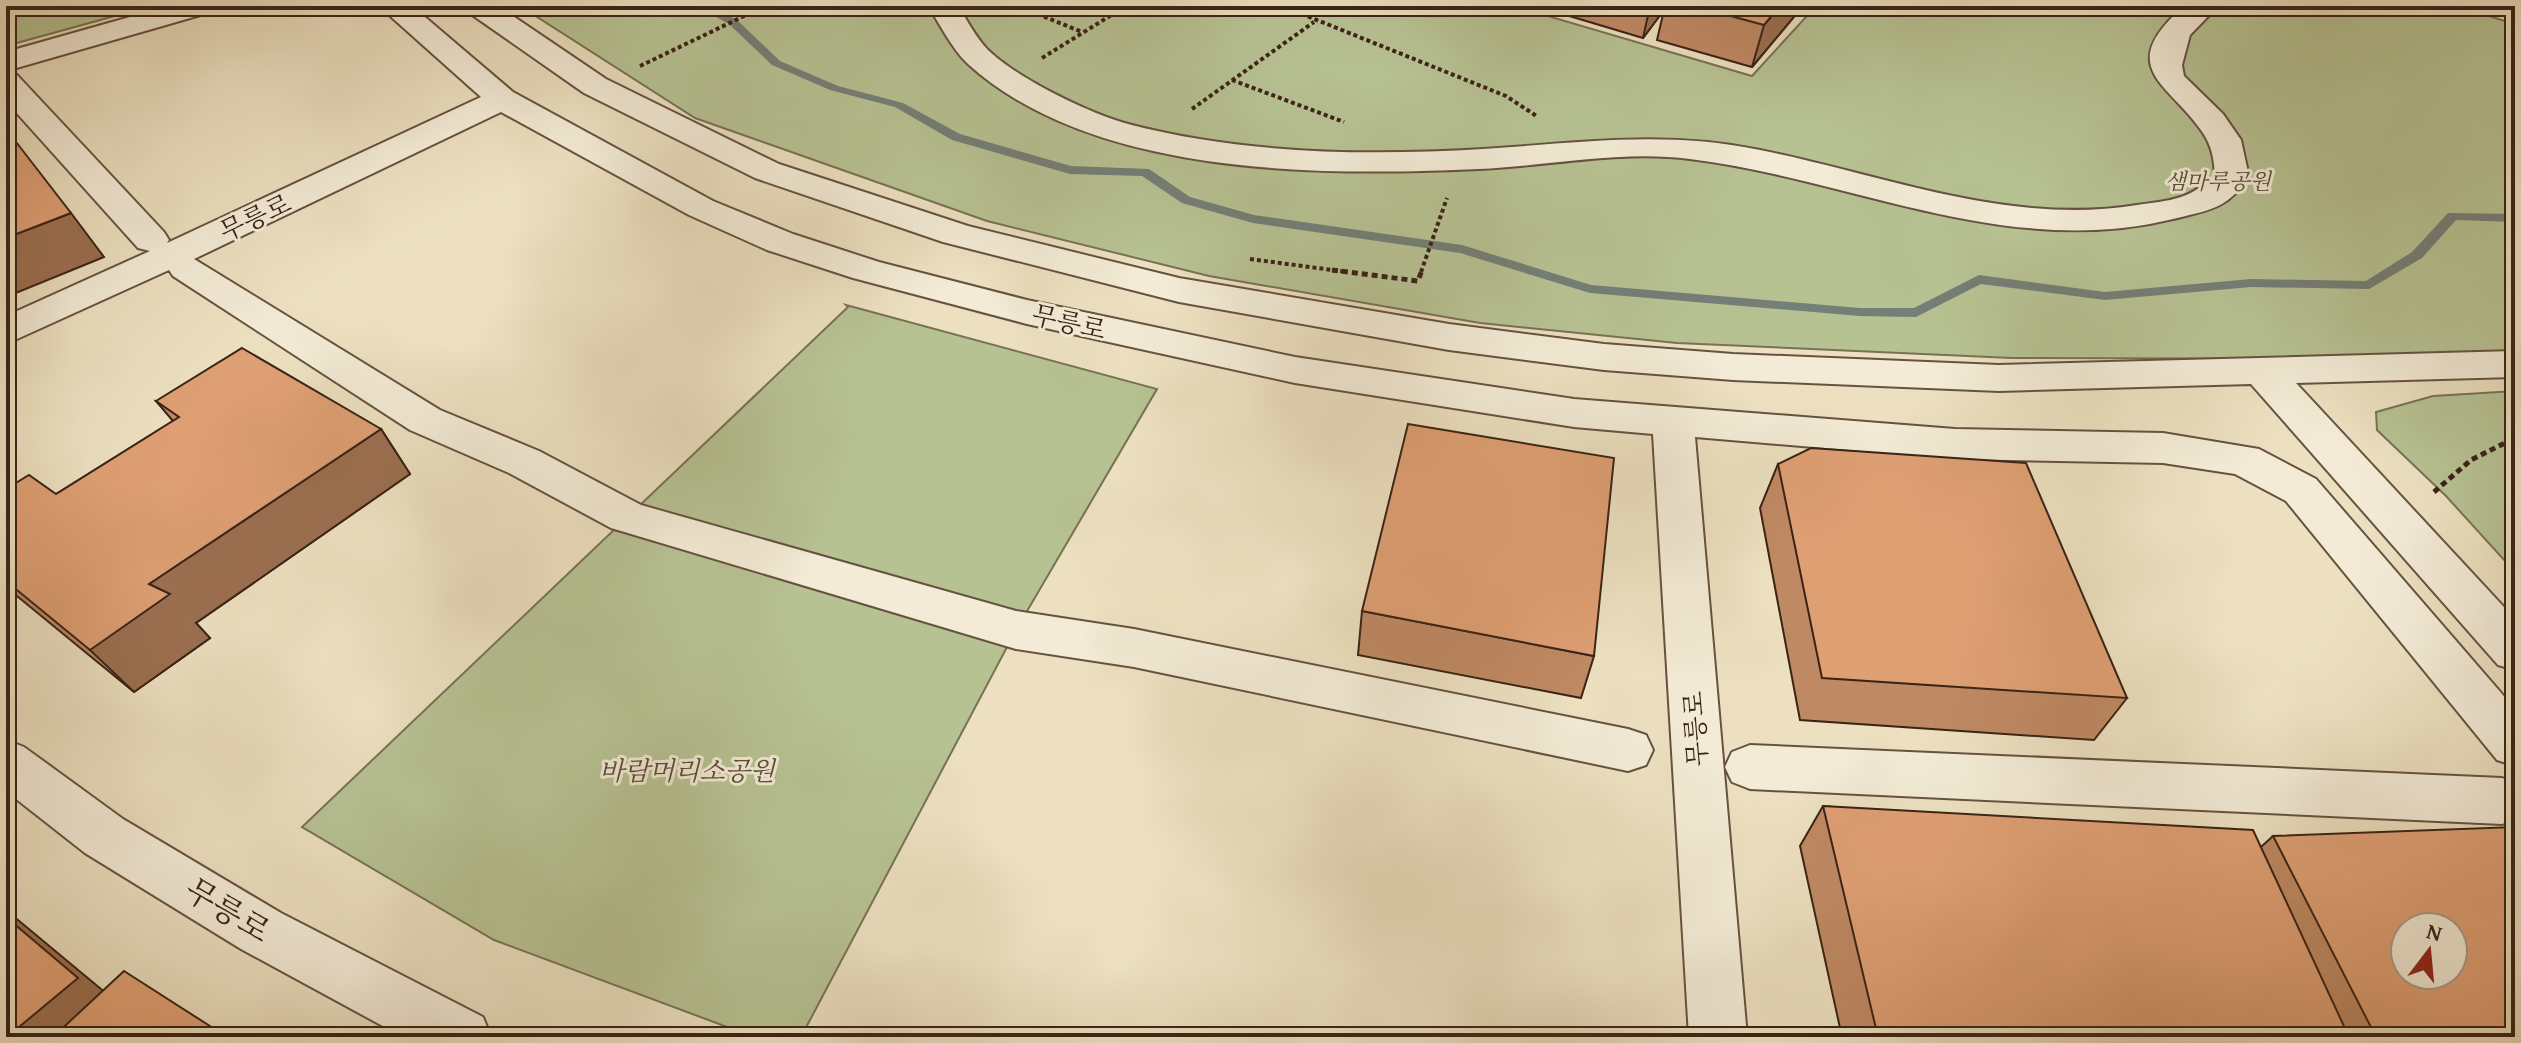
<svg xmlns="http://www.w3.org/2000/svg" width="2521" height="1043" font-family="'Gentium Book Plus','Noto Serif KR',serif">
  <rect width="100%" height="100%" fill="#ece0c0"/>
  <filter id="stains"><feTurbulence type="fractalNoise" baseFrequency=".0025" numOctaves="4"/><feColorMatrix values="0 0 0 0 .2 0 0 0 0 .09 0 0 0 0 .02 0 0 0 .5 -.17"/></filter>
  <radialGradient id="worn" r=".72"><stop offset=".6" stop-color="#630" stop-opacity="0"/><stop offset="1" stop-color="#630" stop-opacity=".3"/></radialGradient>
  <path fill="#b7c293" stroke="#787254" stroke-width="2" d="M6 6H151L6 46Z
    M520 6H1514L1752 76 1816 6H2456L2515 24V351L2348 359 2012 358 1677 343 1480 323 1209 276 987 221 695 118Z
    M846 305 1157 389 1016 630 801 1037H754L494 940 302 827 848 307Z
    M2515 391V572L2446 496 2377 430 2376 412 2433 396Z"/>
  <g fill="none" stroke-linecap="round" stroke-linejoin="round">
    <path fill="#747f77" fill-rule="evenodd" d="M696 6H709L737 20 780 61 838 86 903 103 960 134 1071 166 1149 169 1190 197 1254 215 1462 245 1591 285 1860 308H1914L1979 275 2105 292 2251 279 2366 281 2412 252 2448 213 2515 214V222L2456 220 2422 258 2369 289 2251 287 2105 300 1981 284 1916 317 1860 316 1590 293 1460 253 1253 223 1182 203 1142 176 1070 174 952 140 895 107 830 90 772 65 729 24Z"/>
    <defs>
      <path id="minor" d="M169 6H216L211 12 6 71V52Z
        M379 6H412L513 92 713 201 793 234 879 262 1027 300 1295 357 1574 399 1955 429 2163 433 2259 449 2316 479 2515 709V766L2497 760 2286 501 2235 474 2163 463 1955 459 1695 437 1747 1037H1689L1653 434 1574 427 1295 383 1027 324 853 278 767 250 689 215 501 112 194 259 440 410 539 451 641 505 1016 611 1134 629 1628 729 1646 735 1653 750 1646 765 1628 771 1134 667 1016 649 611 528 509 473 410 430 173 276 169 270 6 344V316L150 251 138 248 6 101V73L17 75 164 232 169 240 167 243 481 97Z
        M463 6H498L606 79 779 164 968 226 1179 278 1449 324 1604 344 1733 354 1999 365 2515 351V377L2296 383 2515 619V670L2498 665 2251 384 1999 391 1733 380 1604 370 1449 350 1179 302 943 242 755 178 584 93 468 12Z
        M928 6H958C967 20 976 38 988 50 1017 78 1088 113 1128 124 1243 154 1364 156 1483 149 1579 143 1664 130 1760 150 1885 175 2008 226 2137 205 2172 200 2189 200 2215 175 2214 160 2212 146 2203 133 2171 84 2112 69 2184 6H2218L2190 35 2182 65 2184 76 2223 114 2241 140 2249 177C2226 210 2209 210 2173 219 2007 260 1852 179 1690 159 1621 150 1548 166 1479 169 1320 176 1093 177 968 64 952 49 940 24 928 6Z
        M2494 6H2515V17L2499 12Z
        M6 740 24 747 123 819 281 913 483 1017 491 1037H403L241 949 85 853 6 791Z
        M1750 745 2502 778 2515 783V819L2502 824 1750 789 1732 782 1725 767 1732 752Z"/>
    </defs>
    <use href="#minor" stroke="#665240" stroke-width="4"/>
    <path stroke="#3a2316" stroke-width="4" stroke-dasharray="4 3" stroke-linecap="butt" d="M1018 6 1082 32
      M1282 6 1506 96 1538 117
      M1042 58 1126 6
      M640 66 765 6
      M1232 80 1344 122
      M1192 109 1314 22
      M1250 259 1347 272
      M1421 272 1447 198"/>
    <path stroke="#3a2316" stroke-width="5" stroke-dasharray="6 4" stroke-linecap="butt" d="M1332 270 1418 281 1422 270
      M2434 492 2471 460 2515 438"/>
    <use href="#minor" fill="#f3ebd6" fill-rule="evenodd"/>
  </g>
  <path fill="#bf8963" stroke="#3a2316" stroke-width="2" d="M1547 6H1803L1752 67 1657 40 1664 10 1643 38 1546 9Z
    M156 401 381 429 410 474 196 623 210 638 134 692 6 587V489L56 494 173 421Z
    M1778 464 2127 698 2094 740 1800 720 1760 508Z
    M1362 611 1594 656 1581 698 1358 655Z
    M1823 806 2261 847 2273 836 2515 1037H1842L1800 846Z"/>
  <path fill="#9b6f50" stroke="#3a2316" stroke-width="2" d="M1650 6H1664V10L1643 38Z
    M1780 6H1803L1752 67 1764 25Z
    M71 213 104 257 6 297V238Z
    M381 429 410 474 196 623 210 638 134 692 90 650 149 584Z
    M6 910 131 1014 104 1037H7Z"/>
  <path fill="#de9f73" stroke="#3a2316" stroke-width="2" fill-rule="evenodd" d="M1694 6H1780L1764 25Z
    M6 129 71 213 6 238Z
    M242 348 381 429 149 584 170 594 90 650 6 581V489L29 475 56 494 179 417 156 401Z
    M1408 424 1614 458 1594 656 1362 611Z
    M1811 448 2026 463 2127 698 1822 678 1778 464Z
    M1823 806 2253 830 2349 1037H1878Z
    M2515 827V1037H2376L2273 836ZM2405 927H2453V975H2405Z
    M6 917 78 978 7 1037H6Z
    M124 971 227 1037H53Z"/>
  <g text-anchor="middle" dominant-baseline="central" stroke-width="6" stroke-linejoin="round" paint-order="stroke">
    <g font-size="22" font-style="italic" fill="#594b35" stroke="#f3ebd6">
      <text x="2218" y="181">샘마루공원</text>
    </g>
    <g font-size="26" fill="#3a2316" stroke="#f3ebd6">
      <text transform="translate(255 217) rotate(-25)">무릉로</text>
      <text transform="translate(1069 322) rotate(13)">무릉로</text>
      <text transform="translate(1695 729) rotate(-94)">무릉로</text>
    </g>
    <g font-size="26" font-style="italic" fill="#594b35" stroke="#f3ebd6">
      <text x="687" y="770">바람머리소공원</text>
    </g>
    <g font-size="32" fill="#3a2316" stroke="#f3ebd6">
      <text transform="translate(228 910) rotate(31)">무릉로</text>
    </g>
  </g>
  <rect width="2521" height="1043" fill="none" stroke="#ece0c0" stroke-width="32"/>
  <rect x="8" y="8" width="2505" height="1027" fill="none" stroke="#3a2316" stroke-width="4"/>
  <rect x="16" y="16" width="2489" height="1011" fill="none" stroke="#3a2316" stroke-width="2"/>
  <g transform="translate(2429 951) rotate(16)"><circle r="38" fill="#f3ebd6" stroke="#a99b89" stroke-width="2"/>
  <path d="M0-6L14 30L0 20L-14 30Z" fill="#8f2418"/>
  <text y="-12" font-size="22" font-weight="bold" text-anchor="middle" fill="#3a2316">N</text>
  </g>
  <rect width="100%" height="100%" filter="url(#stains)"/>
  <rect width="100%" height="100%" fill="url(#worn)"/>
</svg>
